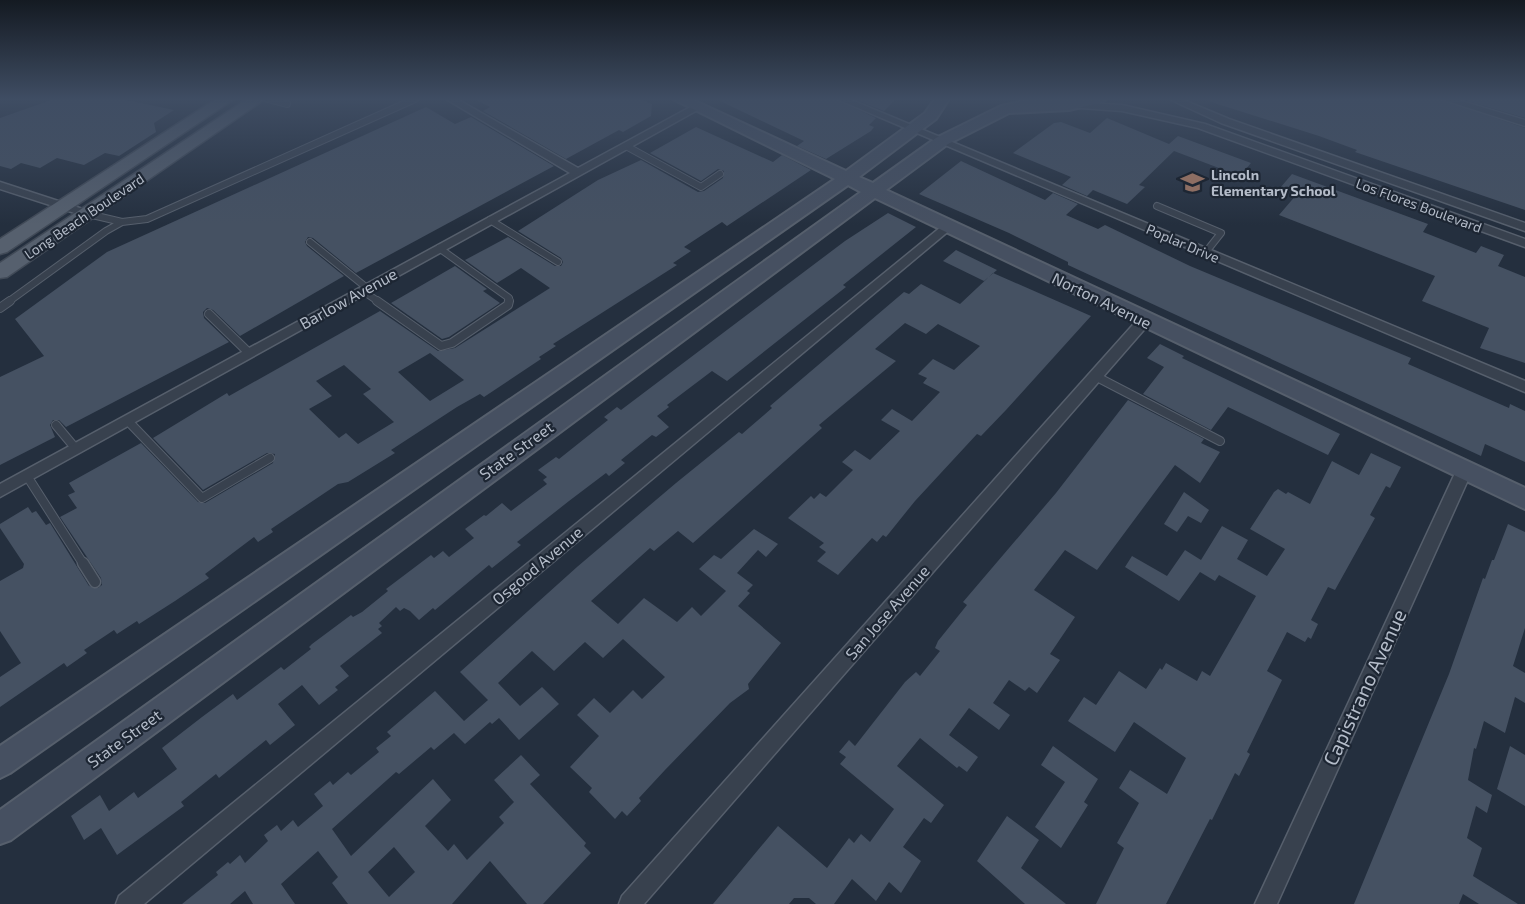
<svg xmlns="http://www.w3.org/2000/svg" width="1525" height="904" font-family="'Exo 2',sans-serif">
  <rect width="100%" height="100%" fill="#242f3e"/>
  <path fill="#455162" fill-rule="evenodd" d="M54 99H122L174 110 154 123 156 132 119 156 105 153 84 165 57 158 40 168 21 163 11 169 0 166V118Z
    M474 99H639L652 104 651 116 623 132 619 130 566 159 483 111 490 107Z
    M716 99H835L876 118 869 125 874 127 871 131 826 159 797 146 804 141Z
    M854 99H896L884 111Z
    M1209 99H1439L1525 128V210L1355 152 1357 150 1319 136 1208 101Z
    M1461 99H1525V118Z
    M426 107 455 124 471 117 554 166 356 273 313 238 308 237 305 242 307 246 344 276 240 336 213 310 207 308 203 312 204 318 229 342 66 427 59 420H53L50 425 55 437 0 465V377L44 356 15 319 107 252Z
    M1107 118 1169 144 1178 136 1251 163 1240 176 1174 151 1139 185 1145 187 1127 204 1093 190 1087 196 1062 185 1071 177 1013 153 1054 123 1061 122 1090 133Z
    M696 127 773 162 782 155 811 170 727 226 722 222 684 247 691 251 673 263 677 265 553 344 556 346 539 357 541 359 484 397 480 394 457 407 391 450 395 453 348 482 338 484 271 529 273 532 258 542 254 537 205 574 209 578 175 601 139 624 137 621 117 634 114 630 84 650 87 653 67 667 64 663 0 707V677L21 663 0 631V581L23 568 24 564 0 528V524L28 507 32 513 36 511 46 525 50 523 89 586 98 588 102 585 101 578 60 517 77 508 68 495 75 492 69 483 141 443 198 502 205 503 273 463 275 454 267 453 203 490 153 438 227 393 229 396 380 311 438 351 455 348 550 288 521 268 497 283 465 260 508 237 555 266H561L563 262 561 258 518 231 598 180 641 160 698 192 704 191 723 178 724 171 718 169 701 181 650 153ZM430 353 464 380 430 401 398 372ZM344 365 371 389 363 394 394 422 358 444 346 433 339 438 309 409 332 396 316 381Z
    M961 161 1045 200 1053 193 1078 204 1066 215 1098 229 1105 225 1190 266 1411 358 1408 364 1509 408 1510 404 1525 411V462L1485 444 1481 456 1068 265V262L1009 233 919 194Z
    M1292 174 1428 224 1423 232 1476 253 1481 246 1504 255 1498 266 1525 277V363L1480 348 1489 328 1422 301 1435 276 1279 215 1297 194 1280 188Z
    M888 213 916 227 843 285 846 287 727 381 712 371 667 405 669 407 657 416 669 427 656 437 652 435 621 460 625 463 609 476 606 473 569 501 517 542 521 545 492 568 489 565 435 610 433 608 419 620 410 611 404 608 400 611 396 607 379 623 382 626 378 629 382 633 340 666 349 676 335 687 338 690 319 705 302 685 278 704 295 725 270 745 266 740 219 778 216 774 181 802 184 806 117 855 101 828 84 840 71 816 100 795 109 811 134 792 138 798 177 769 162 748 202 717 233 694 237 700 281 667 284 670 311 649 309 647 312 644 351 615 353 617 362 612 388 591 386 589 431 555 434 558 443 551 449 557 474 538 465 529 484 515 486 516 502 503 511 511 547 484 543 480 547 477 538 470 556 457 559 459 608 420 604 417 617 407 621 410 845 241Z
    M956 250 997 270 984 281 943 261Z
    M455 266 487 289 483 291 500 303 449 337 442 339 391 303Z
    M993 273 1091 316 1006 410 981 436 977 434 915 501 886 537 883 535 877 542 872 538 838 575 817 561 826 552 819 547 824 543 788 518 811 496 814 499 820 493 826 497 853 470 842 462 855 450 870 460 900 431 881 420 892 409 912 421 940 392 923 383 927 378 918 374 933 359 954 370 980 346 938 324 926 334 905 323 875 349 896 361 819 425 822 428 729 511 693 543 678 531 654 551 650 548 591 601 618 624 644 598 677 622 692 607 701 616 726 591 699 569 714 555 721 559 754 529 778 544 766 557 758 550 737 573 753 585 747 591 750 593 738 606 781 643 748 684 749 689 730 703 665 770 639 798 641 801 627 816 622 811 615 819 589 792 592 788 570 767 599 736 577 715 594 698 610 713 633 690 642 699 665 677 623 639 603 658 585 642 554 671 532 651 498 683 520 706 542 687 559 704 519 740 499 718 492 724 490 722 465 744 454 733 434 750 431 747 399 774 396 772 332 829 351 856 433 779 451 800 425 826 448 851 454 844 467 860 504 823 499 817 514 802 494 780 521 755 540 775 530 784 586 843 584 846 591 853 543 904H527L490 861 452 904H348L332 883 338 877 318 851 281 884 295 904H253L245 891 230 904H182L218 875 216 872 228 862 230 864 240 855 245 863 268 841 264 835 277 825 281 831 293 820 298 827 323 806 314 794 330 781 333 785 348 772 351 775 379 752 376 748 391 736 387 732 435 691 464 721 488 700 460 672 577 567 676 483 739 432 742 434 750 427 772 408 770 406 904 292 909 294 921 284 960 304ZM394 847 415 872 389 897 368 872Z
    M1160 344 1184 356 1182 358 1340 434 1328 455 1228 407 1211 430 1143 394 1164 367 1147 358Z
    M1128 400 1204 439 1201 443 1220 452 1200 483 1175 465 1097 570 1065 550 1034 590 1075 617 1050 654 1060 660 1037 693 1029 687 1025 691 1009 680 993 703 1010 715 999 730 969 708 949 735 978 757 967 772 959 766 957 768 920 738 897 766 944 805 931 823 924 818 903 847 921 861 901 893 889 882 876 901 852 879 834 904H816L809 898H794L789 904H713L778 826 827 868 849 838 854 843 861 834 870 842 894 809 840 764 846 757 839 752 849 740 855 746 905 682 916 672 920 676 940 651 935 648 938 641 967 605 963 602 1056 493Z
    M1371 453 1401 467 1390 488 1386 486 1370 515 1375 518 1335 590 1328 587 1311 620 1318 624 1311 639 1308 637 1305 642 1287 632 1267 671 1282 680 1247 752 1250 754 1239 776 1235 773 1212 820 1210 819 1166 904H1096L1124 848 1117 843 1139 803 1119 788 1130 770 1167 794 1186 758 1134 722 1115 752 1068 721 1084 697 1096 705 1119 671 1146 689 1160 668 1162 670 1166 663 1197 681 1202 671 1210 676 1256 596 1219 575 1215 581 1200 572 1179 601 1125 567 1132 556 1167 576 1185 550 1201 560 1222 526 1248 540 1237 559 1267 576 1285 549 1250 529 1274 492 1278 489 1286 494 1288 492 1310 504 1332 461 1359 475Z
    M1184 492 1209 510 1201 523 1188 516 1177 532 1164 524Z
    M1508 524 1525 532V628L1513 666 1525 673V703L1515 697 1505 733 1484 721 1476 749 1474 748 1468 780 1492 795 1487 813 1476 806 1467 838 1482 848 1473 876 1518 904H1479L1463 894 1459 904H1354L1449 674 1483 578 1485 579 1492 560H1494Z
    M1053 746 1098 779 1084 802 1088 805 1061 848 1035 827 1065 782 1041 765Z
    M1510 746 1525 755V806L1497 789Z
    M1007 816 1039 840 1021 868 1066 904H1025L977 861Z"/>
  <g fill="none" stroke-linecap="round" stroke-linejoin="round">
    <defs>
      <path id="lane-far2" d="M268 99 287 104
        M626 146 701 187 720 174
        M1157 206 1221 233 1206 252
        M88 214 122 222
        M490 220 558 262
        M310 242 367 288
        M439 248 509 298 508 302
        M363 291 379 302
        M8 302 106 231 122 222 147 219 415 99"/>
      <path id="lane-far1" d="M377 301 441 346 452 343 508 305 509 301
        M0 308 10 301
        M209 314 249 353
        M1095 376 1220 441
        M128 421 202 498 270 458
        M56 425 76 449
        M27 476 84 565"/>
      <path id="lane" d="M83 563 95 582"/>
      <path id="street" d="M446 99H457L578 168 694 105 703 107 0 497V484L570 173Z
        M837 99H849L1525 381V392Z
        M1169 99H1181L1229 119 1525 223V231L1221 123Z
        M1441 99H1455L1525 120V126Z
        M1071 102 1122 105 1205 124 1525 239V247L1198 128 1122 111 1067 107 1066 105Z
        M0 182 92 212 94 214 88 217 84 216 0 189Z
        M947 222 953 226 951 229 144 904H116L119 896Z
        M1144 317 1151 321 1149 324 644 904H619L622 896 1139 318Z
        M1464 465 1469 467 1472 471 1277 904H1255L1456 471 1459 467Z"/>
      <path id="secondary" d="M673 99H691L846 171 925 113 935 99H949L936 119 859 177 873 183 936 138 1001 106 1034 99H1105L1103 102 1069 110 1009 113 948 144 886 190 1525 488V509L875 198 11 840 0 844V810L861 192 848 185 10 773 0 778V746L835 179Z"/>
      <path id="primary" d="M216 99H234L7 252 0 254V239Z
        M247 99H265L7 277 0 278V263Z"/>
    </defs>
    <use href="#lane-far2" stroke="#565f6c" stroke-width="8"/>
    <use href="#lane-far1" stroke="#565f6c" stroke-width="10"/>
    <use href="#lane" stroke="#565f6c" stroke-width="13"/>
    <use href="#street" stroke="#565f6c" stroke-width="3"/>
    <use href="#secondary" stroke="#565f6c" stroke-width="4"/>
    <use href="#primary" stroke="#414a57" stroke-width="3"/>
    <use href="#lane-far2" stroke="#38414e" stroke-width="6"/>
    <use href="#lane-far1" stroke="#38414e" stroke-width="8"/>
    <use href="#lane" stroke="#38414e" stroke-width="10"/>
    <use href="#street" fill="#38414e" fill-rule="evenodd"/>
    <use href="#secondary" fill="#465061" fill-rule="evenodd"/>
    <use href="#primary" fill="#56606e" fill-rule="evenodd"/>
  </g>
  <linearGradient id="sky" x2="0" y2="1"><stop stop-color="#141a22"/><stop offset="0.44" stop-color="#3f4d63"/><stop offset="1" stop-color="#3f4d63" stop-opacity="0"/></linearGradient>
  <rect width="1525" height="225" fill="url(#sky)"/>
  <defs>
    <symbol id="school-bare" viewBox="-9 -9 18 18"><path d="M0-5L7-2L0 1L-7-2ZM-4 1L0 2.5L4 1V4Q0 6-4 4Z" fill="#8d6e63" stroke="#1d2633" stroke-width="2.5" paint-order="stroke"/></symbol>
  </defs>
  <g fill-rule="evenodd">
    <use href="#school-bare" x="1176" y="166" width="33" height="33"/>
  </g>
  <g text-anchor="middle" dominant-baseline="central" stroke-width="4.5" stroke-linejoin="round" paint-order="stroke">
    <g font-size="14" font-weight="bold" fill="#b4bcc9" stroke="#1d2633" text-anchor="start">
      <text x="1211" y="174">Lincoln<tspan x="1211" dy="16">Elementary School</tspan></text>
    </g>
    <g font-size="14" fill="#b4bcc9" stroke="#1d2633">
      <text transform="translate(1419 205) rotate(20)">Los Flores Boulevard</text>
      <text transform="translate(84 216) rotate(-34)">Long Beach Boulevard</text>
      <text transform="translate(1183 243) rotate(23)">Poplar Drive</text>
    </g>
    <g font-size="16" fill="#b4bcc9" stroke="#1d2633">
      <text transform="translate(348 298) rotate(-29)">Barlow Avenue</text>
      <text transform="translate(1102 300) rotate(26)">Norton Avenue</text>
      <text transform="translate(516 450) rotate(-36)">State Street</text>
      <text transform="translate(537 565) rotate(-40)">Osgood Avenue</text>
      <text transform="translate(887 612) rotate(-49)">San Jose Avenue</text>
      <text transform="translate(124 738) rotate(-36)">State Street</text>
    </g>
    <g font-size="20" fill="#b4bcc9" stroke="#1d2633">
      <text transform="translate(1364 687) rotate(-65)">Capistrano Avenue</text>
    </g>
  </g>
</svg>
